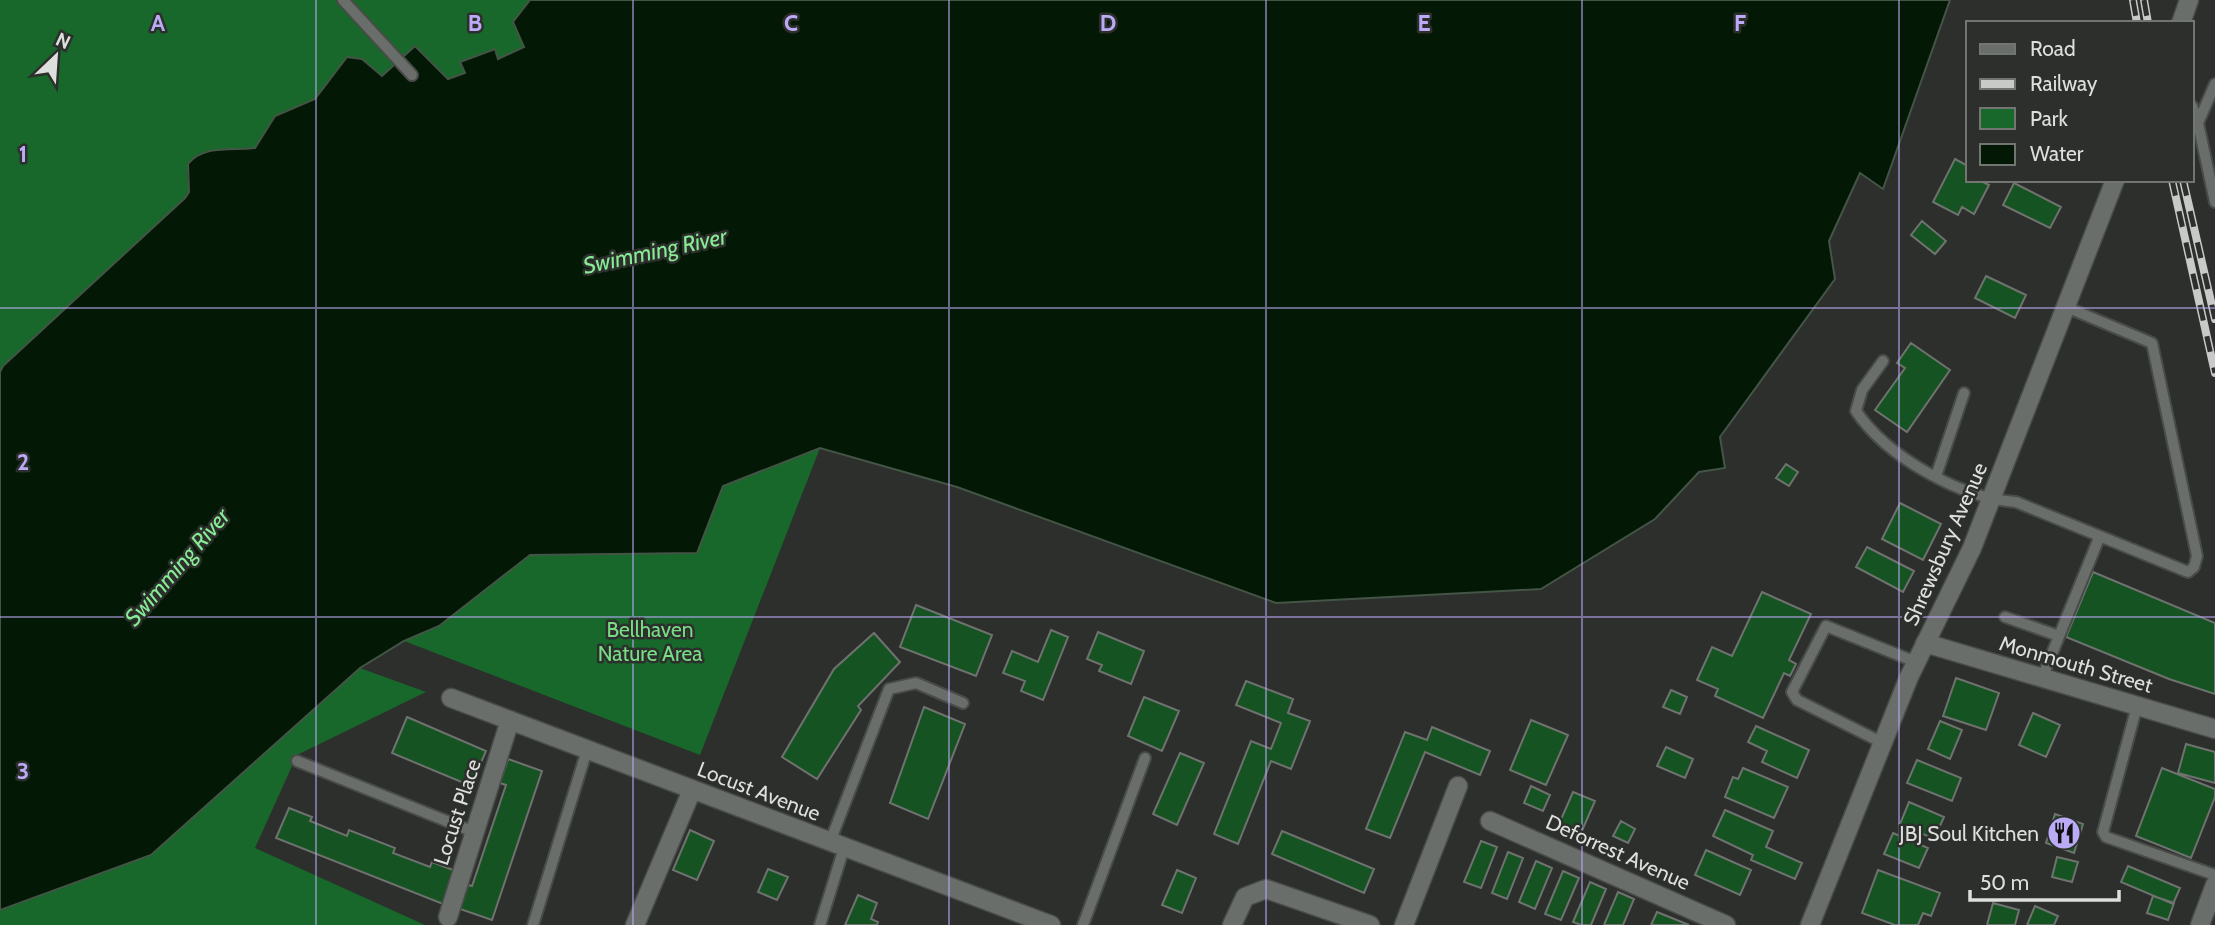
<svg xmlns="http://www.w3.org/2000/svg" width="2215" height="925" font-family="Cabin,sans-serif">
  <rect width="100%" height="100%" fill="#2c2f2c"/>
  <path fill="#17682a" d="M0 0H530L513 22 524 47 498 59 495 49 460 63 465 73 448 79 415 46 382 76 362 59 308 104 275 116 255 148 230 149 187 173 189 192 185 198 3 366 0 372Z
    M820 448 700 755 404 641 439 626 530 555 697 553 723 486Z
    M360 668 426 692 297 755 255 848 425 925H0V910L151 855Z"/>
  <path fill="#031906" stroke="#445446" stroke-width="2" d="M530 0H1950L1883 189 1860 173 1829 241 1835 279 1720 437 1725 468 1699 472 1655 519 1541 589 1276 603 957 487 820 448 723 486 697 553 530 555 439 626 404 641 360 668 151 855 0 910V372L3 366 185 198 189 192 188 164C204 144 233 151 255 148L275 116 315 99 347 57 362 59 382 76 415 46 448 79 465 73 460 62 495 49 498 59 524 47 513 22Z"/>
  <path fill="#165323" stroke="#6f726f" stroke-width="2" d="M1955 159 1968 166V180H1979L1989 185 1974 214 1962 207 1958 215 1933 202Z
    M2014 183 2061 207 2050 228 2003 205Z
    M1922 221 1946 241 1935 254 1911 235Z
    M1986 276 2026 295 2015 318 1975 298Z
    M1911 343 1950 370 1907 432 1875 410 1905 368 1897 363Z
    M1786 464 1798 472 1789 486 1776 478Z
    M1900 503 1941 524 1923 560 1882 539Z
    M1867 547 1914 571 1903 592 1856 567Z
    M2093 572 2215 623V694L2169 679 2066 637Z
    M1762 592 1811 614 1789 660 1796 664 1790 676 1784 673 1763 718 1715 696 1718 689 1697 680 1712 647 1732 656Z
    M916 605 992 635 976 676 900 647Z
    M1051 630 1068 637 1043 700 1021 691 1025 681 1003 673 1012 651 1038 662Z
    M1098 632 1144 651 1131 684 1099 671 1102 665 1087 659Z
    M874 633 900 662 858 706 861 710 817 779 782 757 834 669Z
    M1956 678 1999 693 1986 730 1943 716Z
    M1246 681 1293 699 1288 713 1310 721 1291 769 1271 761 1238 844 1214 834 1251 741 1271 749 1281 723 1236 705Z
    M1671 690 1687 697 1680 714 1663 707Z
    M1144 697 1179 711 1162 751 1128 736Z
    M924 707 965 724 928 819 890 803Z
    M2033 713 2060 725 2046 757 2019 745Z
    M407 717 486 751 471 786 392 753Z
    M1531 720 1568 735 1546 785 1510 770Z
    M1940 721 1962 730 1950 759 1928 749Z
    M1756 726 1809 750 1797 778 1762 762 1767 751 1748 742Z
    M1432 727 1490 751 1480 775 1425 752 1390 838 1366 829 1405 732 1427 740Z
    M2186 744 2215 752V783L2178 773Z
    M1666 747 1693 759 1685 778 1657 766Z
    M1180 753 1204 763 1177 825 1153 814Z
    M508 759 542 771 492 920 460 909 468 885 472 886 506 785 500 783Z
    M1917 760 1961 778 1952 801 1907 783Z
    M1743 768 1788 787 1774 818 1725 797 1733 777 1738 779Z
    M2162 768 2215 789V797L2191 858 2136 836Z
    M1531 786 1550 795 1543 811 1524 803Z
    M1573 792 1595 801 1581 833 1559 824Z
    M1909 802 1944 817 1934 839 1900 824Z
    M289 808 312 817 310 821 347 836 349 830 395 848 393 853 430 867 432 862 456 871 443 904 276 838Z
    M1725 810 1773 831 1766 847 1802 863 1795 879 1751 860 1753 855 1713 836Z
    M2055 814 2083 824 2074 853 2046 843Z
    M1621 821 1635 829 1628 843 1613 836Z
    M690 830 714 841 697 880 673 870Z
    M1282 831 1374 869 1364 893 1272 854Z
    M1893 833 1928 848 1919 868 1884 854Z
    M1481 841 1497 847 1481 888 1464 882Z
    M1706 850 1751 870 1740 895 1695 875Z
    M1508 852 1523 858 1507 899 1492 893Z
    M2057 857 2078 862 2072 882 2052 877Z
    M1536 861 1552 868 1535 909 1519 902Z
    M2128 866 2180 888 2173 904 2121 882Z
    M768 869 788 877 777 900 758 892Z
    M1177 870 1196 878 1182 913 1162 905Z
    M1878 870 1940 893 1931 916 1923 913 1918 925H1895L1862 913Z
    M1563 871 1579 878 1561 920 1545 914Z
    M1590 882 1606 889 1591 925H1581L1573 922Z
    M1618 892 1634 899 1623 925H1604Z
    M858 895 877 903 871 919 878 922 877 925H845Z
    M2153 896 2174 903 2168 920 2147 913Z
    M1993 903 2019 910 2015 925H1987Z
    M2035 906 2058 916 2054 925H2027Z
    M1657 912 1689 925H1651Z"/>
  <g fill="none" stroke-linecap="round" stroke-linejoin="round">
    <defs>
      <path id="service" d="M343 0 412 75
        M2215 84 2198 123 2215 202
        M2192 106 2198 123
        M1883 361 1862 390 1856 411C1887 457 1960 498 2016 502L2188 572 2194 567 2197 556 2152 343 2066 307
        M1936 476 1964 393
        M2005 617 2059 636
        M2042 678 2099 538
        M2137 706 2103 832 2106 837 2215 875
        M1883 743 1797 700 1792 692 1826 626 1916 662
        M297 761 474 832
        M830 842 889 689 916 683 963 703
        M533 925 587 750
        M820 925 844 848
        M1083 925 1145 758"/>
      <path id="minor" d="M1925 643 2215 729
        M451 698 1051 925
        M1490 821 1726 925
        M448 917 510 720
        M635 925 692 790
        M1232 925 1245 897 1266 889 1370 925
        M1404 925 1458 786
        M2200 925 2215 885"/>
      <path id="secondary" d="M2181 23 2189 0
        M1810 925 1909 677 1972 548 2115 180"/>
    </defs>
    <use href="#service" stroke="#484b48" stroke-width="14"/>
    <use href="#minor" stroke="#484b48" stroke-width="21"/>
    <use href="#secondary" stroke="#484b48" stroke-width="21"/>
    <use href="#service" stroke="#6a6e6a" stroke-width="10"/>
    <use href="#minor" stroke="#6a6e6a" stroke-width="18"/>
    <use href="#secondary" stroke="#6a6e6a" stroke-width="18"/>
    <defs>
      <path id="rail" d="M2133 0 2137 23
        M2144 0 2148 23
        M2172 180 2215 373
        M2183 180 2215 319"/>
    </defs>
    <use href="#rail" stroke="#c8cac8" stroke-width="8"/>
    <use href="#rail" stroke="#2c2f2c" stroke-width="5" stroke-dasharray="16" stroke-linecap="butt"/>
  </g>
  <path fill="none" stroke="#bbaaf6" stroke-width="2" stroke-opacity="0.55" d="M316 0V925M633 0V925M949 0V925M1266 0V925M1582 0V925M1899 0V925M0 308H2215M0 617H2215"/>
  <defs>
    <symbol id="restaurant-disc" viewBox="-11 -11 22 22"><circle r="9.5" fill="#bbaaf6" stroke="#2c2f2c"/><path d="M-5-6h1v4h1v-4h1v4h1v-4h1v5L-1.5 .5V6h-2V.5L-5-1ZM5-6V6H3V1.5H1.5Q1.5-4 5-6Z" fill="#111"/></symbol>
  </defs>
  <g fill-rule="evenodd">
    <use href="#restaurant-disc" x="2045" y="814" width="38" height="38"/>
  </g>
  <g text-anchor="middle" dominant-baseline="central" stroke-width="5" stroke-linejoin="round" paint-order="stroke">
    <g font-size="21" fill="#dddfdd" stroke="#2c2f2c">
      <text transform="translate(1945 544) rotate(-66)">Shrewsbury Avenue</text>
      <text transform="translate(2076 664) rotate(16)">Monmouth Street</text>
      <text transform="translate(759 791) rotate(21)">Locust Avenue</text>
      <text transform="translate(457 812) rotate(-72)">Locust Place</text>
      <text transform="translate(1618 852) rotate(24)">Deforrest Avenue</text>
    </g>
    <g font-size="21" fill="#79dd86" stroke="#2c2f2c">
      <text x="650" y="629">Bellhaven<tspan x="650" dy="24">Nature Area</tspan></text>
    </g>
    <g font-size="21" fill="#dddfdd" stroke="#2c2f2c" text-anchor="end">
      <text x="2039" y="833">JBJ Soul Kitchen</text>
    </g>
    <g font-size="23" font-style="italic" fill="#88ec95" stroke="#2c2f2c">
      <text transform="translate(655 251) rotate(-12)">Swimming River</text>
      <text transform="translate(177 567) rotate(-49)">Swimming River</text>
    </g>
  </g>
  <g font-size="23" text-anchor="middle" font-weight="bold" fill="#bbaaf6" stroke="#2c2f2c" stroke-width="5" stroke-linejoin="round" paint-order="stroke">
    <text x="158" y="31">A</text>
    <text x="475" y="31">B</text>
    <text x="791" y="31">C</text>
    <text x="1108" y="31">D</text>
    <text x="1424" y="31">E</text>
    <text x="1740" y="31">F</text>
    <text x="23" y="162">1</text>
    <text x="23" y="470">2</text>
    <text x="23" y="779">3</text>
  </g>
  <rect x="1966" y="21" width="228" height="161" fill="#2c2f2c" stroke="#737573" stroke-width="2"/>
  <rect x="1980" y="44" width="35" height="10" fill="#6a6e6a" stroke="#737573" stroke-width="2"/>
  <text x="2030" y="56" font-size="21" fill="#dddfdd">Road</text>
  <rect x="1980" y="79" width="35" height="10" fill="#c8cac8" stroke="#737573" stroke-width="2"/>
  <text x="2030" y="91" font-size="21" fill="#dddfdd">Railway</text>
  <rect x="1980" y="108" width="35" height="21" fill="#17682a" stroke="#737573" stroke-width="2"/>
  <text x="2030" y="126" font-size="21" fill="#dddfdd">Park</text>
  <rect x="1980" y="144" width="35" height="21" fill="#031906" stroke="#737573" stroke-width="2"/>
  <text x="2030" y="161" font-size="21" fill="#dddfdd">Water</text>
  <g transform="translate(56 56) rotate(25)" stroke="#2c2f2c" stroke-width="5" paint-order="stroke">
  <path d="M0-5L12 26L0 18L-12 26Z" fill="#dddfdd"/>
  <text y="-10" font-size="19" font-weight="bold" text-anchor="middle" fill="#dddfdd">N</text>
  </g>
  <path d="M1970 890v10h149v-10" fill="none" stroke="#dddfdd" stroke-width="3.5"/>
  <text x="1980" y="890" font-size="21" fill="#dddfdd" stroke="#2c2f2c" stroke-width="5" paint-order="stroke">50 m</text>
</svg>
